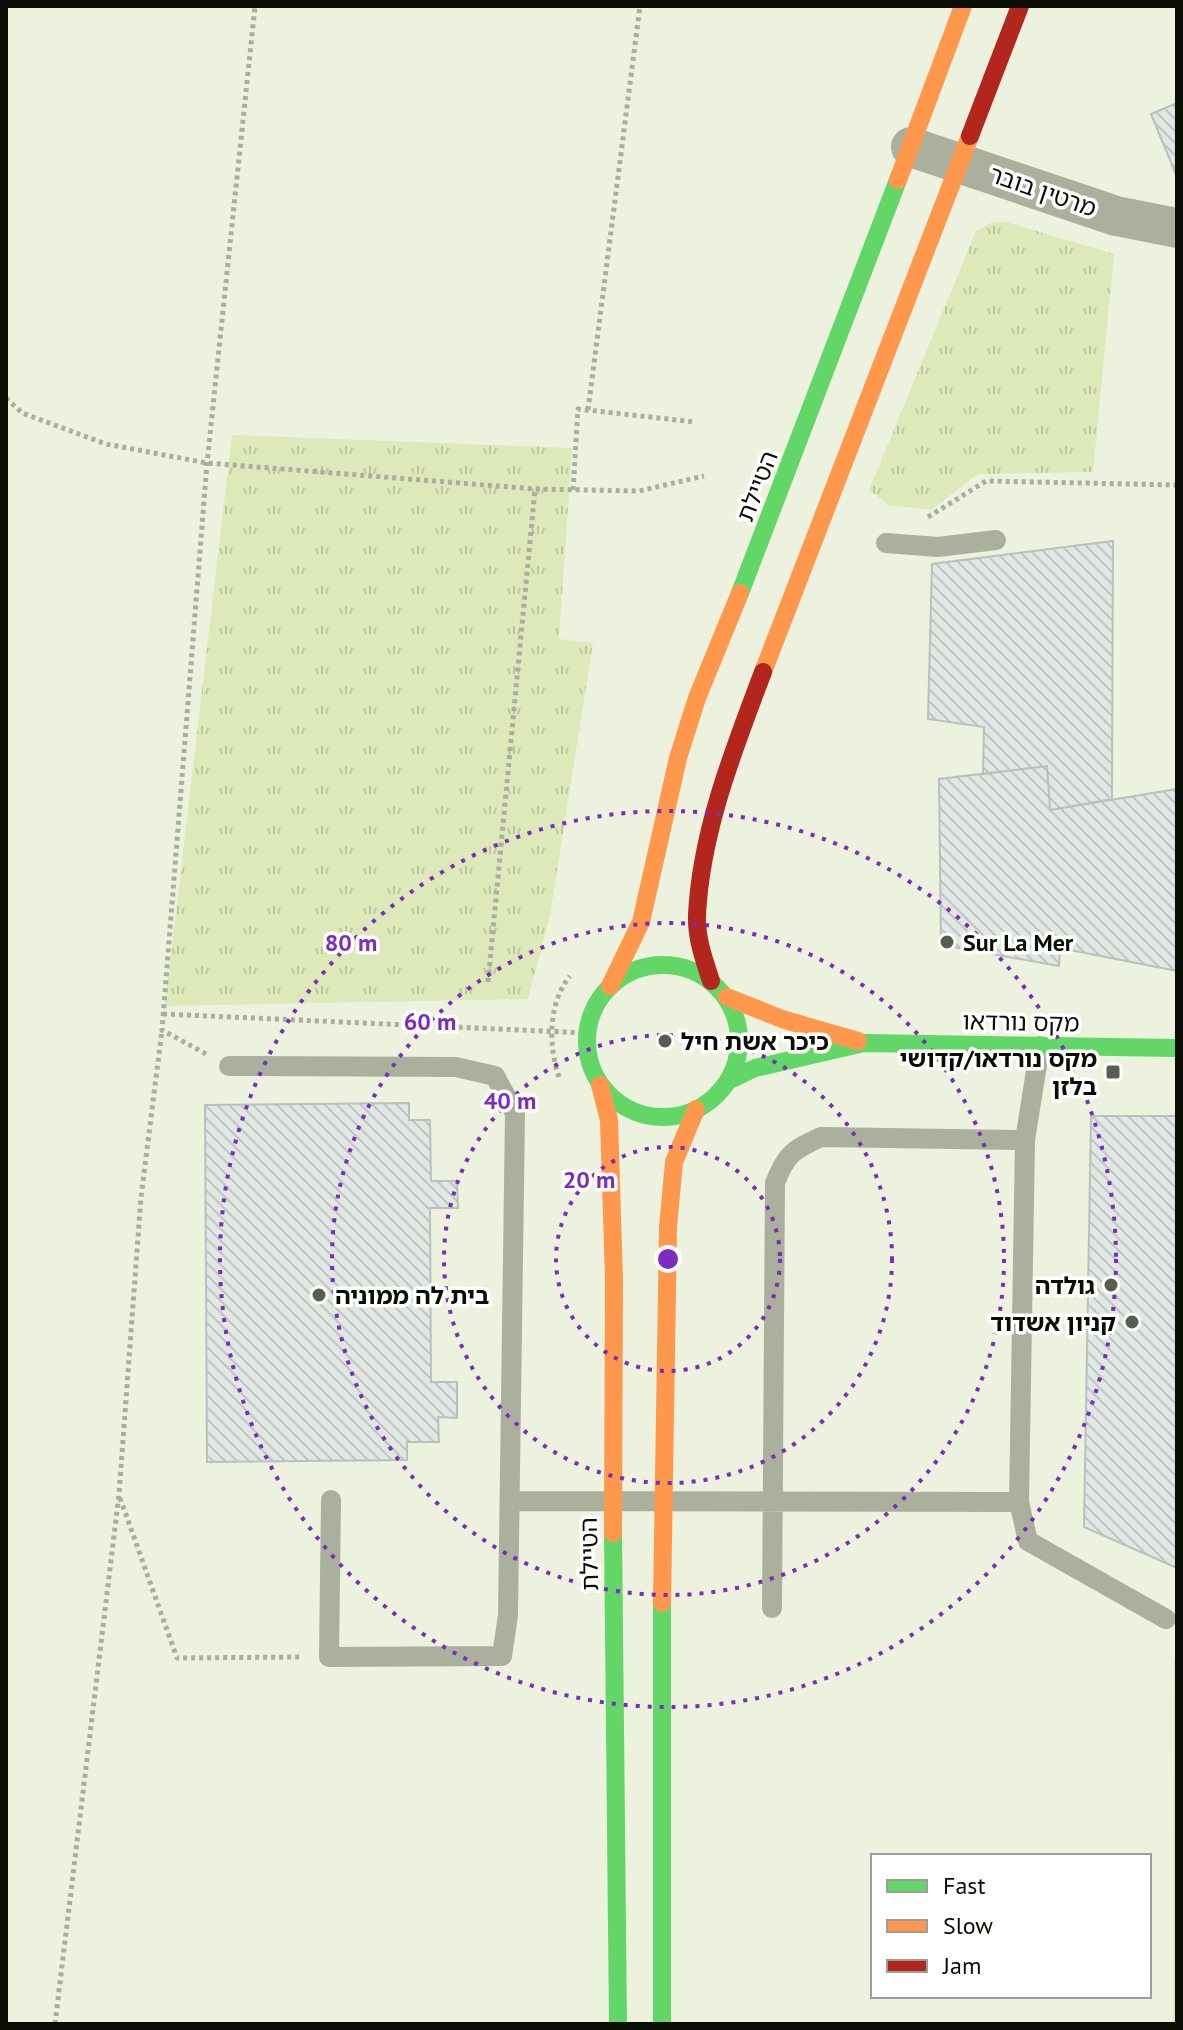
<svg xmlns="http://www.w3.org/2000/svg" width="1183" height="2030" font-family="'PT Sans','Noto Sans Hebrew',sans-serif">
  <defs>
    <pattern id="grass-tufts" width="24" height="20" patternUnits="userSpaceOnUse" patternTransform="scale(2)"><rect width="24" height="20" fill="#dee9ba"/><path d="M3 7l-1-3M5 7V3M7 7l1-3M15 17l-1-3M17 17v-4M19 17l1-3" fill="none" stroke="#bdc79e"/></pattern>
    <pattern id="building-back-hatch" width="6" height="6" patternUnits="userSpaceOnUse" patternTransform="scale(2)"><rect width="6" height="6" fill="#e1e7e2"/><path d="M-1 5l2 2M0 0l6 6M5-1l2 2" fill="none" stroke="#c0c5c0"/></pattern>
  </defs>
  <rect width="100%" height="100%" fill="#ecf2dd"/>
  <path fill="url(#grass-tufts)" d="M993 222H1006L1114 254 1093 472 978 474 931 510 889 505 869 490 976 231Z
    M232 435 572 448 559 639 593 643 550 915 528 999 165 1006Z
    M1174 1661H1177V2024H1173Z"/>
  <path fill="url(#building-back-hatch)" stroke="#bac0bd" stroke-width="2" d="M1177 103V177L1151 114Z
    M1113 541 1112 799 1050 810 1047 766 983 774 984 727 928 719 932 564Z
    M1047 766 1050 810 1177 789V971L1060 948 1059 966 941 945 939 779Z
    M409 1103V1120H430L431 1181H457L458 1208H430L431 1382H457V1418L438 1417 439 1442H407V1460L207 1462 205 1105Z
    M1091 1116H1177V1568L1084 1527Z"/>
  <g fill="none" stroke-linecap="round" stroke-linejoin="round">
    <path stroke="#abae9f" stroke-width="5" stroke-dasharray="4 4" stroke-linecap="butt" d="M6 398 22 413 106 444 207 463 535 489 639 491 704 476
      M588 410 640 6
      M573 490 578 409 695 422
      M928 517 986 481 1177 485
      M488 982 535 489
      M163 1014 587 1033
      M206 1054 162 1030 207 463 255 6
      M559 1077C548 1045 548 1003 570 976
      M120 1498 177 1658 300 1657
      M55 2024 119 1494 141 1197 162 1030"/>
    <path stroke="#abb09d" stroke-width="20" d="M886 543 938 547 996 540
      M229 1066 456 1067 495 1076 515 1113 508 1615 502 1656 329 1657 331 1500
      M511 1501 1019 1502 1028 1541 1166 1619
      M1019 1502 1025 1140 1040 1046
      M772 1608 775 1183C786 1154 793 1150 821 1137L1025 1140"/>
    <path stroke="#abb09d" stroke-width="40" d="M911 147 1116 216 1177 228"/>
    <path stroke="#63d668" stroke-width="18" d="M740 593 898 180
      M587 1041a76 76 0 1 1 152 0a76 76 0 1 1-152 0Z
      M728 1081 755 1068 864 1043 1177 1048
      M613 1533 618 2024
      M662 1603V2024"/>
    <path stroke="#ff974d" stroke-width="18" d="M898 180 963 6
      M763 672 970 136
      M610 986 641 922 678 758 697 698 740 593
      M727 997 782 1019 858 1041
      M600 1085 609 1120 614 1279 613 1533
      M662 1603 668 1227 674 1162 696 1109"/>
    <path stroke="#b3261e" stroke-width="18" d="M970 136 1020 6
      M711 981C704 960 696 937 697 915 701 831 734 749 763 672"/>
  </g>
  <g fill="none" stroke="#7b2cbf" stroke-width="4" stroke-dasharray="4 8">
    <circle cx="668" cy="1259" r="112"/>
    <circle cx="668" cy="1259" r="224"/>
    <circle cx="668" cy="1259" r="336"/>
    <circle cx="668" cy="1259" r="448"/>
  </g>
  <g fill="#595d4f" stroke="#fff" stroke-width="3">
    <circle cx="947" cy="942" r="8"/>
    <circle cx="665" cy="1041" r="8"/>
    <rect x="1105" y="1064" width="16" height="16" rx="4"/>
    <circle cx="1111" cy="1285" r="8"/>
    <circle cx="319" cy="1295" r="8"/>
    <circle cx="1132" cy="1322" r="8"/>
  </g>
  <g text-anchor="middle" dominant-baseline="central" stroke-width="7" stroke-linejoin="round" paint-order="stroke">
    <g font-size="24" fill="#0a0d03" stroke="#fff">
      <text transform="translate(1043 191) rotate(19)">מרטין בובר</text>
      <text transform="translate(757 486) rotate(-69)">הטיילת</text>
      <text transform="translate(1021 1022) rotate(1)">מקס נורדאו</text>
      <text transform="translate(589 1554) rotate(-91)">הטיילת</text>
    </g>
    <g font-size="24" font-weight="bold" fill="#0a0d03" stroke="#fff" text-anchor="start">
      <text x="963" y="942">Sur La Mer</text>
      <text x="681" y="1041">כיכר אשת חיל</text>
      <text x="1097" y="1058" text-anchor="end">מקס נורדאו/קדושי<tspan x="1097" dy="28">בלזן</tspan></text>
      <text x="1095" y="1285" text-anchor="end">גולדה</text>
      <text x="335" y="1295">בית לה ממוניה</text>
      <text x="1116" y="1322" text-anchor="end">קניון אשדוד</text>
    </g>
  </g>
  <circle cx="668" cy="1259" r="12" fill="#7b2cbf" stroke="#fff" stroke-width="4"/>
  <g font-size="24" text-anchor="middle" font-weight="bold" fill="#7b2cbf" stroke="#fff" stroke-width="7" stroke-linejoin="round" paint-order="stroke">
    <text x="351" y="951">80 m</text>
    <text x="430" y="1030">60 m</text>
    <text x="510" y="1109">40 m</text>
    <text x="589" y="1188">20 m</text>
  </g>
  <rect width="1183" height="2030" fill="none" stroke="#0a0d03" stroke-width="16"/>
  <rect x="871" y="1854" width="280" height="144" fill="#ffffff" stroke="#9d9e9a" stroke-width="2"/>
  <rect x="887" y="1880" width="40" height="12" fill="#63d668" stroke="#9d9e9a" stroke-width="2"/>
  <text x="943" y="1894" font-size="24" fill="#0a0d03">Fast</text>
  <rect x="887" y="1920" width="40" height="12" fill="#ff974d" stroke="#9d9e9a" stroke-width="2"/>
  <text x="943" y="1934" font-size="24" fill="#0a0d03">Slow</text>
  <rect x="887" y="1960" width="40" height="12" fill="#b3261e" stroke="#9d9e9a" stroke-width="2"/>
  <text x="943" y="1974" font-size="24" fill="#0a0d03">Jam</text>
</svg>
